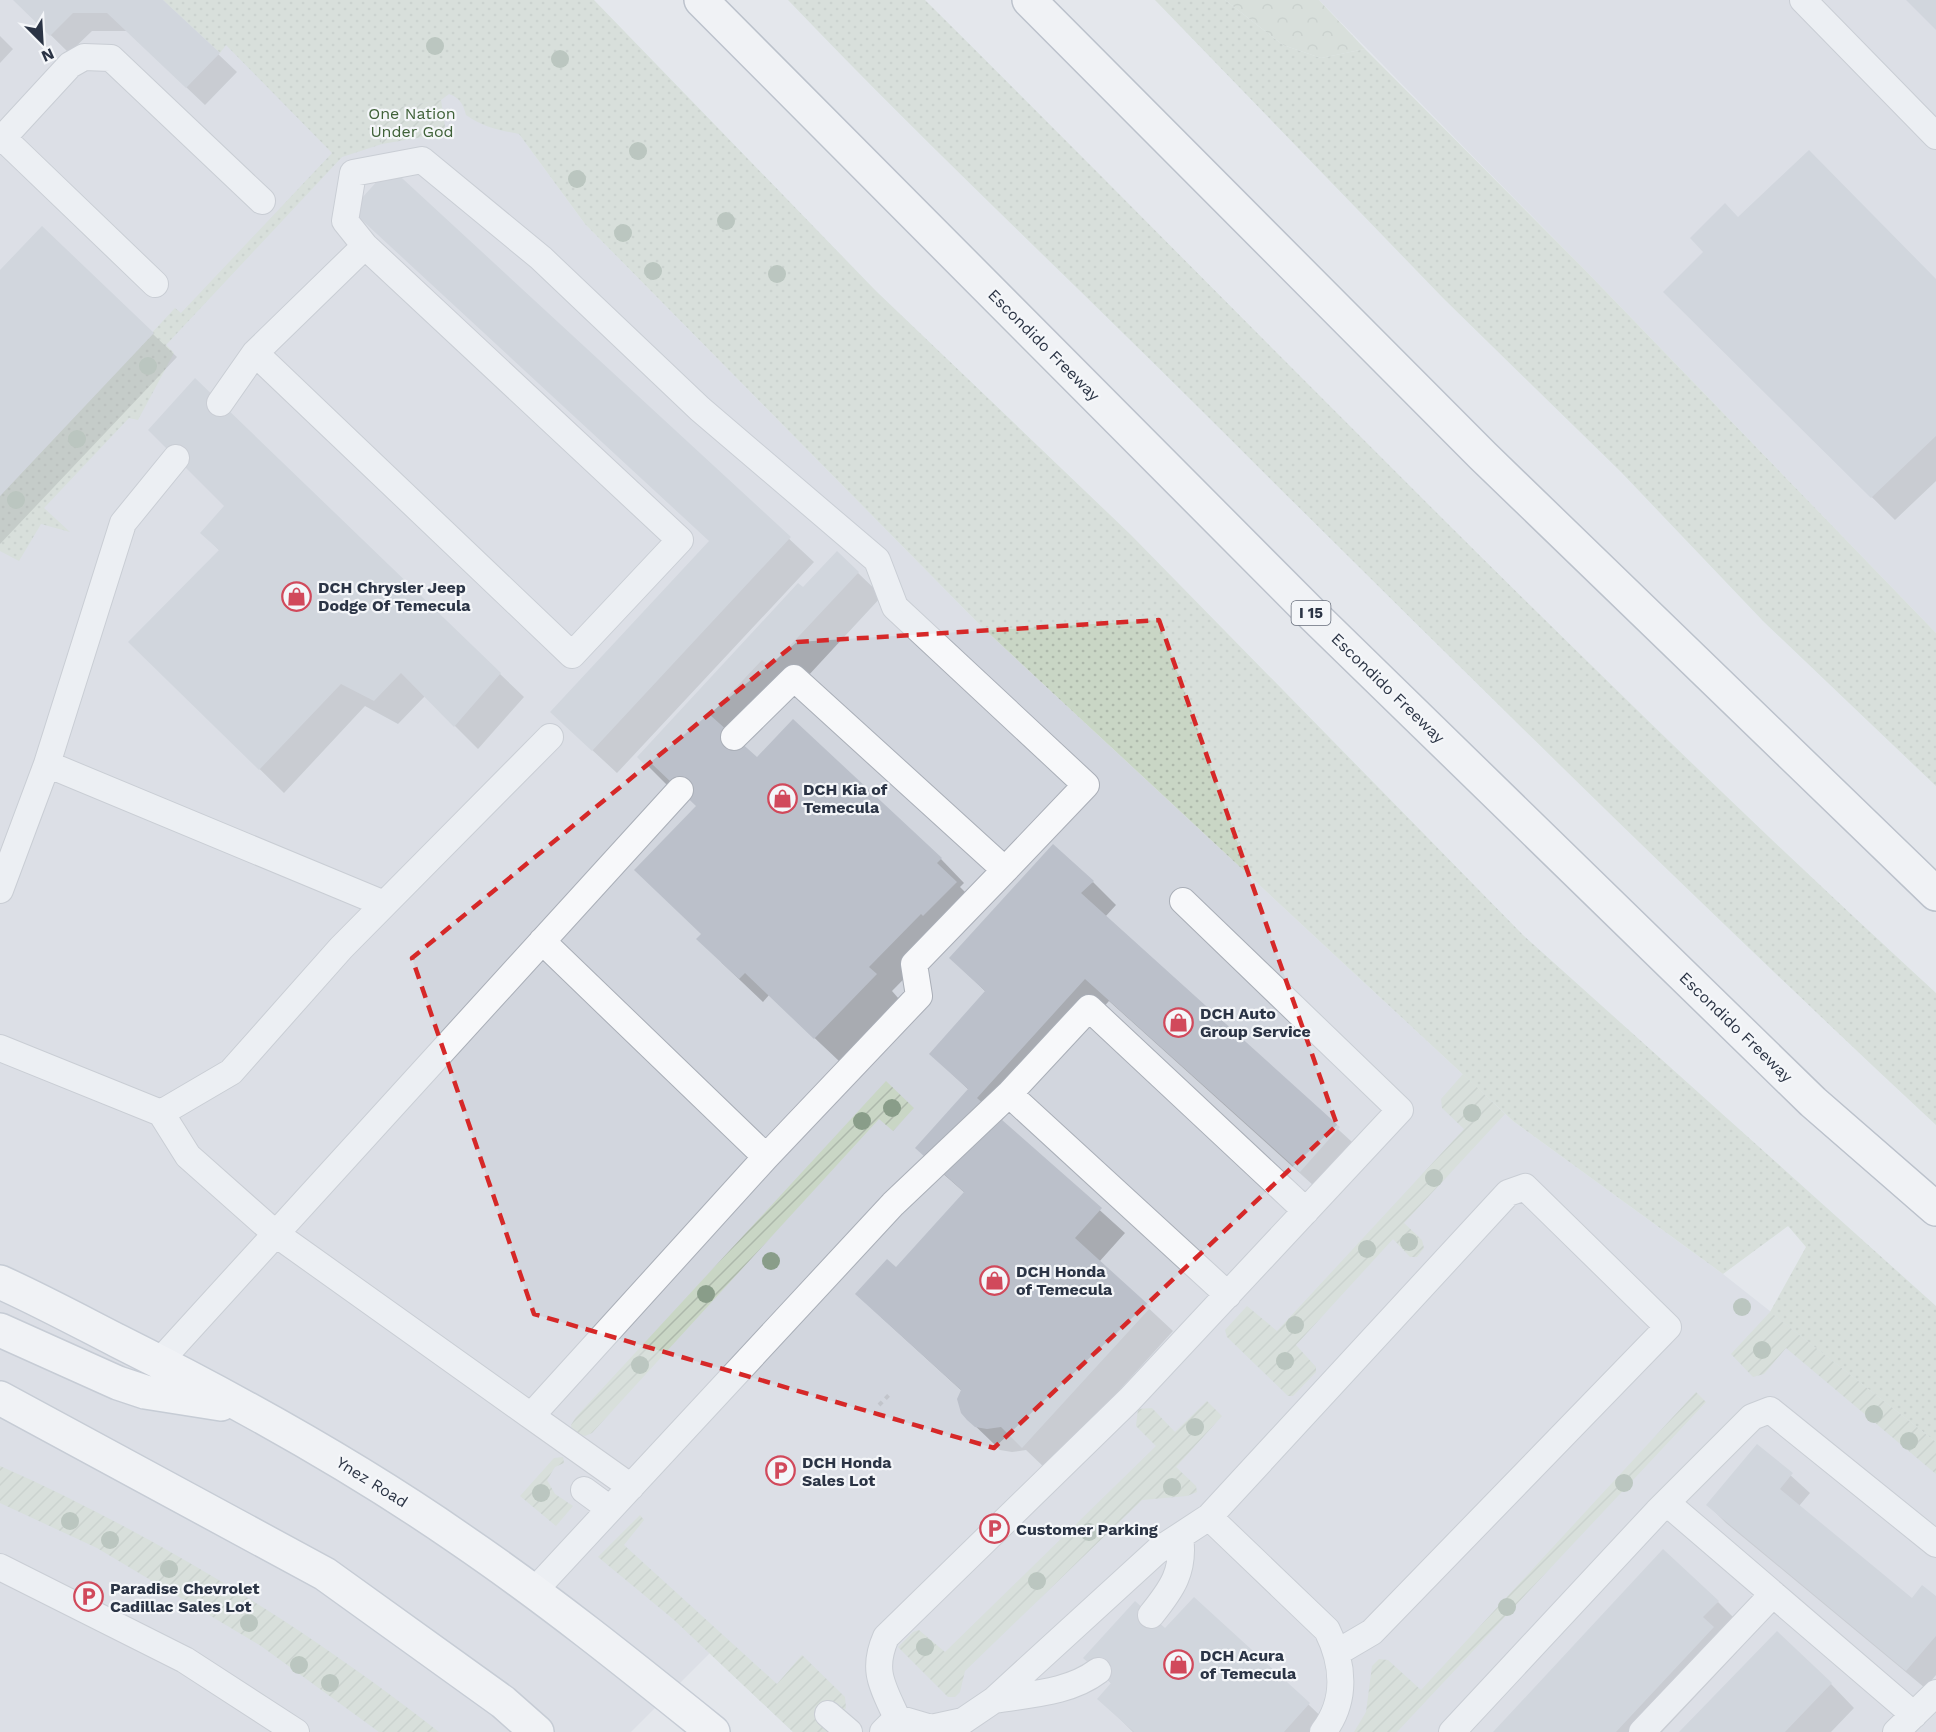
<svg xmlns="http://www.w3.org/2000/svg" width="1936" height="1732" font-family="'Work Sans',sans-serif">
  <defs>
    <pattern id="grass-dots" width="8" height="8" patternUnits="userSpaceOnUse" patternTransform="scale(1.5)"><rect width="8" height="8" fill="#c9d6c5"/><path d="M2 2h.1M6 6h.1" fill="none" stroke="#adb8ab" stroke-width="1.8" stroke-linecap="round"/></pattern>
    <pattern id="forest-crowns" width="20" height="18" patternUnits="userSpaceOnUse" patternTransform="scale(1.5)"><rect width="20" height="18" fill="#c9d6c5"/><path d="M2 6a3 3 0 1 1 6 0M12 15a3 3 0 1 1 6 0" fill="none" stroke="#adb8ab"/></pattern>
    <pattern id="garden-furrows" width="10" height="10" patternUnits="userSpaceOnUse" patternTransform="scale(1.5)"><rect width="10" height="10" fill="#c9d6c5"/><path d="M-1 1l2-2M0 10L10 0M9 11l2-2" fill="none" stroke="#adb8ab"/></pattern>
  </defs>
  <rect width="100%" height="100%" fill="#e4e7ec"/>
  <path fill="#d2d6de" d="M0 0H421L585 224 982 627 1513 1121 1723 1274 1936 1442V1732H793L710 1653 631 1732H0Z
    M1319 0H1936V633L1582 267Z"/>
  <path fill="url(#grass-dots)" d="M163 0H594L876 291 1131 535 1523 935 1936 1306V1442L1770 1312 1806 1247 1788 1226 1723 1274 1513 1121 982 627 585 224 519 134C498 130 483 127 466 115 463 104 460 98 449 94L441 100 377 111 382 144 342 157 166 345 174 353 138 420 129 418 44 508 70 532 41 524 19 561 0 551V496L175 308 181 313 332 153 226 45 220 53Z
    M788 0H925C1260 333 1588 674 1936 993V1125C1684 890 1439 647 1195 404 1059 269 920 138 788 0Z
    M1155 0H1225L1283 45 1321 58 1365 49 1582 267 1936 633V786L1764 622 1621 472 1444 299Z"/>
  <path fill="url(#forest-crowns)" d="M1225 0H1319L1365 49 1321 58 1283 45Z"/>
  <path fill="url(#garden-furrows)" d="M441 100 446 133 382 144 377 111Z
    M1463 1074 1505 1114 1404 1223 1422 1240 1424 1248 1417 1257H1410L1393 1239 1296 1345 1316 1367V1372L1293 1396H1288L1227 1337 1225 1330 1247 1306 1277 1331 1464 1129 1442 1108 1441 1099Z
    M886 1081 914 1108 893 1131 879 1119 592 1433 585 1436 572 1432 571 1425 576 1417Z
    M1770 1312 1936 1442V1474L1786 1348 1764 1374 1753 1377 1731 1354Z
    M1696 1392 1706 1402 1397 1732H1354L1366 1712 1372 1666 1379 1659 1388 1660 1421 1690Z
    M1207 1401 1222 1416 1176 1467 1196 1486 1197 1492 1187 1496 1142 1500 965 1671 960 1692 955 1697H948L898 1647 913 1632 919 1630 945 1652 1156 1446 1136 1426 1138 1409 1152 1408 1175 1432Z
    M563 1457 564 1463 555 1467 547 1480 555 1494 573 1506 556 1526 520 1496 554 1458Z
    M0 1466C156 1535 305 1627 439 1732H379L261 1646 97 1548 0 1503Z
    M640 1515 644 1520 624 1545 777 1684 802 1655 845 1697 846 1708 828 1732H793L673 1619 598 1557Z"/>
  <path fill="#0003" d="M161 0 237 72 205 105 127 31H92L69 53 16 1Z
    M0 36 13 49 0 63Z
    M391 169 814 562 617 773 576 735 711 542 353 210Z
    M1739 219 1936 281V481L1895 520 1665 292Z
    M42 228 177 357 0 544V272Z
    M202 533 500 674 524 697 478 749 425 696 398 724 365 706 284 793 154 665 220 551Z
    M858 573 882 596 795 690 734 738 757 759 793 721 941 859 964 883 960 887 980 907 945 937 892 991 899 999 839 1061 769 995 763 1002 722 963 703 934 697 806 675 785 672 790 639 757 803 589Z
    M1093 882 1116 905 1105 917 1363 1152 1324 1195 1109 1001 1001 1121 1125 1233 1099 1262 1173 1331 1047 1470 1026 1450 1012 1452 1000 1450 993 1443 968 1419 962 1391 881 1317 896 1269 965 1193 940 1171 969 1090 931 1054 986 992 951 958Z
    M1758 1446 1810 1493 1799 1506 1912 1601 1936 1598V1675L1925 1688 1726 1523 1708 1505Z
    M1194 1599 1309 1705 1333 1728 1329 1732H1133L1123 1722 1099 1699 1112 1684 1085 1658 1165 1630Z
    M1718 1602 1741 1625 1726 1641 1737 1652 1662 1732H1495Z
    M1831 1684 1854 1708 1831 1732H1681Z"/>
  <path fill="#bbc0ca" d="M13 0H163L220 53 186 88 107 13H73L50 36Z
    M1906 0H1936V30Z
    M1809 150 1936 279V436L1871 498 1663 292 1703 252 1690 238 1725 203 1738 217Z
    M390 167 791 537 592 751 550 712 709 541 351 210Z
    M42 226 154 333 0 496V270Z
    M195 378 501 673 454 727 401 673 374 701 341 684 259 770 128 642 219 550 200 533 224 506 148 430Z
    M837 551 859 572 770 667 762 660 710 715 757 757 793 719 942 858 937 863 957 882 923 916 921 914 869 967 877 974 814 1039 745 973 739 979 696 939 701 934 634 870 696 806 651 763 648 768 637 757 798 583 803 587Z
    M1053 844 1094 881 1081 893 1340 1127 1300 1172 1085 979 977 1098 1102 1208 1075 1238 1151 1307 1022 1448 1001 1427 987 1429 975 1427 967 1420 961 1413 957 1399 961 1390 855 1294 887 1259 896 1267 964 1192 915 1148 968 1089 929 1054 985 991 949 958Z
    M1757 1444 1793 1473 1780 1489 1912 1598 1922 1585 1936 1596V1636L1906 1671 1706 1505Z
    M1663 1549 1719 1601 1703 1617 1714 1627 1616 1732H1493Z
    M1194 1597 1310 1703 1284 1732H1134L1097 1699 1111 1683 1083 1658 1135 1601 1165 1628Z
    M1777 1631 1832 1683 1785 1732H1679Z"/>
  <g fill="none" stroke-linecap="round" stroke-linejoin="round">
    <defs>
      <path id="lane" d="M1803 0 1936 136
        M3 138 155 284
        M0 141 70 65 84 57 111 58 262 201
        M365 246 345 221 353 173 422 160 541 258 700 409 877 560 895 607 1086 785 1005 870 794 678 734 737
        M220 403 255 353 365 246 680 540 572 655 255 353
        M47 764 123 523 176 458
        M0 890 47 764 384 904
        M542 941 766 1157 531 1416 276 1234 188 1156 161 1113 231 1072 341 948 550 737
        M0 1048 161 1113
        M766 1157 919 996 914 964 1005 870
        M1228 1295 1009 1094 1089 1008 1306 1211
        M159 1362 680 790
        M531 1416 631 1487
        M584 1490 610 1509
        M1667 1503 1914 1715
        M1209 1517 1327 1630C1344 1664 1347 1701 1323 1732
        M0 1567 185 1660 296 1732
        M534 1591 893 1204 1009 1094
        M1151 1615C1172 1589 1185 1571 1180 1536
        M994 1700C1029 1694 1069 1693 1098 1671
        M828 1714 849 1732
        M897 1718 931 1728 963 1721 994 1700 1157 1551 1209 1517 1508 1193 1525 1187 1668 1327 1372 1632 1338 1652
        M883 1732 897 1718C883 1687 871 1671 886 1637L1130 1399 1400 1110 1183 901
        M1452 1732 1657 1512 1752 1417 1770 1410 1936 1544
        M1642 1732 1773 1594
        M1896 1732 1936 1693"/>
      <path id="primary" d="M0 1282C40 1300 79 1321 118 1341 236 1400 352 1464 460 1539 548 1599 630 1665 713 1732
        M0 1330 118 1383 145 1392 221 1404
        M0 1398 325 1574 503 1702 537 1732"/>
      <path id="highway" d="M701 0 1313 615 1813 1102 1936 1209
        M1029 0 1483 456 1936 894"/>
    </defs>
    <use href="#lane" stroke="#a9aeb7" stroke-width="28"/>
    <use href="#primary" stroke="#a3abb8" stroke-width="36"/>
    <use href="#highway" stroke="#8b94a3" stroke-width="36"/>
    <path stroke="#c2c5cb" stroke-width="4" stroke-dasharray="4.5 4.5" stroke-linecap="butt" d="M879 1405 890 1394"/>
    <use href="#lane" stroke="#f7f8fa" stroke-width="26"/>
    <use href="#primary" stroke="#fff" stroke-width="33"/>
    <use href="#highway" stroke="#fff" stroke-width="33"/>
  </g>
  <g fill="#899d89">
    <circle cx="435" cy="46" r="9"/>
    <circle cx="560" cy="59" r="9"/>
    <circle cx="638" cy="151" r="9"/>
    <circle cx="577" cy="179" r="9"/>
    <circle cx="726" cy="221" r="9"/>
    <circle cx="623" cy="233" r="9"/>
    <circle cx="653" cy="271" r="9"/>
    <circle cx="777" cy="274" r="9"/>
    <circle cx="148" cy="366" r="9"/>
    <circle cx="77" cy="439" r="9"/>
    <circle cx="16" cy="500" r="9"/>
    <circle cx="892" cy="1108" r="9"/>
    <circle cx="1472" cy="1113" r="9"/>
    <circle cx="862" cy="1121" r="9"/>
    <circle cx="1434" cy="1178" r="9"/>
    <circle cx="1409" cy="1242" r="9"/>
    <circle cx="1367" cy="1249" r="9"/>
    <circle cx="771" cy="1261" r="9"/>
    <circle cx="706" cy="1294" r="9"/>
    <circle cx="1742" cy="1307" r="9"/>
    <circle cx="1295" cy="1325" r="9"/>
    <circle cx="1762" cy="1350" r="9"/>
    <circle cx="1285" cy="1361" r="9"/>
    <circle cx="640" cy="1365" r="9"/>
    <circle cx="1874" cy="1414" r="9"/>
    <circle cx="1195" cy="1427" r="9"/>
    <circle cx="1909" cy="1441" r="9"/>
    <circle cx="1624" cy="1483" r="9"/>
    <circle cx="1172" cy="1487" r="9"/>
    <circle cx="541" cy="1493" r="9"/>
    <circle cx="70" cy="1521" r="9"/>
    <circle cx="1089" cy="1532" r="9"/>
    <circle cx="110" cy="1540" r="9"/>
    <circle cx="169" cy="1569" r="9"/>
    <circle cx="1037" cy="1581" r="9"/>
    <circle cx="1507" cy="1607" r="9"/>
    <circle cx="249" cy="1623" r="9"/>
    <circle cx="925" cy="1647" r="9"/>
    <circle cx="299" cy="1665" r="9"/>
    <circle cx="330" cy="1683" r="9"/>
  </g>
  <path d="M0 0H1936V1732H0ZM1159 620 1337 1125 994 1448 534 1314 412 958 797 642Z" fill="#e4e7ec" fill-opacity=".55" fill-rule="evenodd"/>
  <path fill="none" stroke="#d62828" stroke-width="4.5" stroke-dasharray="12 8" stroke-linejoin="round" d="M1159 620 1337 1125 994 1448 534 1314 412 958 797 642Z"/>
  <defs>
    <symbol id="shop-ring" viewBox="-11 -11 22 22"><circle r="9.5" fill="#f4f6f9" stroke="#d1495b" stroke-width="1.5"/><path d="M-5-2.5h2.3a2.7 3.5 0 0 1 5.4 0H5L5.5 6h-11ZM-1.5-2.5h3a1.5 2.3 0 0 0-3 0Z" fill="#d1495b"/></symbol>
    <symbol id="parking-ring" viewBox="-11 -11 22 22"><circle r="9.5" fill="#f4f6f9" stroke="#d1495b" stroke-width="1.5"/><path d="M-3.5-5.5H1a3.5 3.5 0 0 1 0 7H-1V5.5H-3.5ZM-1-3.4V-.6H.8a1.4 1.4 0 0 0 0-2.8Z" fill="#d1495b"/></symbol>
  </defs>
  <g fill-rule="evenodd">
    <use href="#shop-ring" x="280" y="580" width="33" height="33"/>
    <use href="#shop-ring" x="766" y="782" width="33" height="33"/>
    <use href="#shop-ring" x="1162" y="1006" width="33" height="33"/>
    <use href="#shop-ring" x="978" y="1264" width="33" height="33"/>
    <use href="#parking-ring" x="764" y="1454" width="33" height="33"/>
    <use href="#parking-ring" x="978" y="1512" width="33" height="33"/>
    <use href="#parking-ring" x="72" y="1580" width="33" height="33"/>
    <use href="#shop-ring" x="1162" y="1648" width="33" height="33"/>
  </g>
  <g text-anchor="middle" dominant-baseline="central" stroke-width="4.5" stroke-linejoin="round" paint-order="stroke">
    <rect fill="#f4f6f9" stroke="#676e7b" stroke-width="1.5" x="1291.5" y="601" width="39" height="24" rx="4.5"/>
    <g font-size="15" font-weight="bold" fill="#2b3445">
      <text x="1311" y="613">I 15</text>
    </g>
    <g font-size="16" fill="#3f6138" stroke="#f4f6f9">
      <text x="412" y="113">One Nation<tspan x="412" dy="18">Under God</tspan></text>
    </g>
    <g font-size="16" fill="#2b3445" stroke="#f4f6f9">
      <text transform="translate(1044 345) rotate(45)">Escondido Freeway</text>
      <text transform="translate(1388 688) rotate(44)">Escondido Freeway</text>
      <text transform="translate(1736 1027) rotate(44)">Escondido Freeway</text>
      <text transform="translate(372 1482) rotate(32)">Ynez Road</text>
    </g>
    <g font-size="16" font-weight="bold" fill="#2b3445" stroke="#f4f6f9" text-anchor="start">
      <text x="318" y="587">DCH Chrysler Jeep<tspan x="318" dy="18">Dodge Of Temecula</tspan></text>
      <text x="803" y="789">DCH Kia of<tspan x="803" dy="18">Temecula</tspan></text>
      <text x="1200" y="1013">DCH Auto<tspan x="1200" dy="18">Group Service</tspan></text>
      <text x="1016" y="1271">DCH Honda<tspan x="1016" dy="18">of Temecula</tspan></text>
      <text x="802" y="1462">DCH Honda<tspan x="802" dy="18">Sales Lot</tspan></text>
      <text x="1016" y="1529">Customer Parking</text>
      <text x="110" y="1588">Paradise Chevrolet<tspan x="110" dy="18">Cadillac Sales Lot</tspan></text>
      <text x="1200" y="1655">DCH Acura<tspan x="1200" dy="18">of Temecula</tspan></text>
    </g>
  </g>
  <g transform="translate(42 42) rotate(156)" stroke="#f4f6f9" stroke-width="4.5" paint-order="stroke">
  <path d="M0-4.5L10 22L0 15L-10 22Z" fill="#2b3445"/>
  <text y="-9" font-size="16" font-weight="bold" text-anchor="middle" fill="#2b3445">N</text>
  </g>
</svg>
